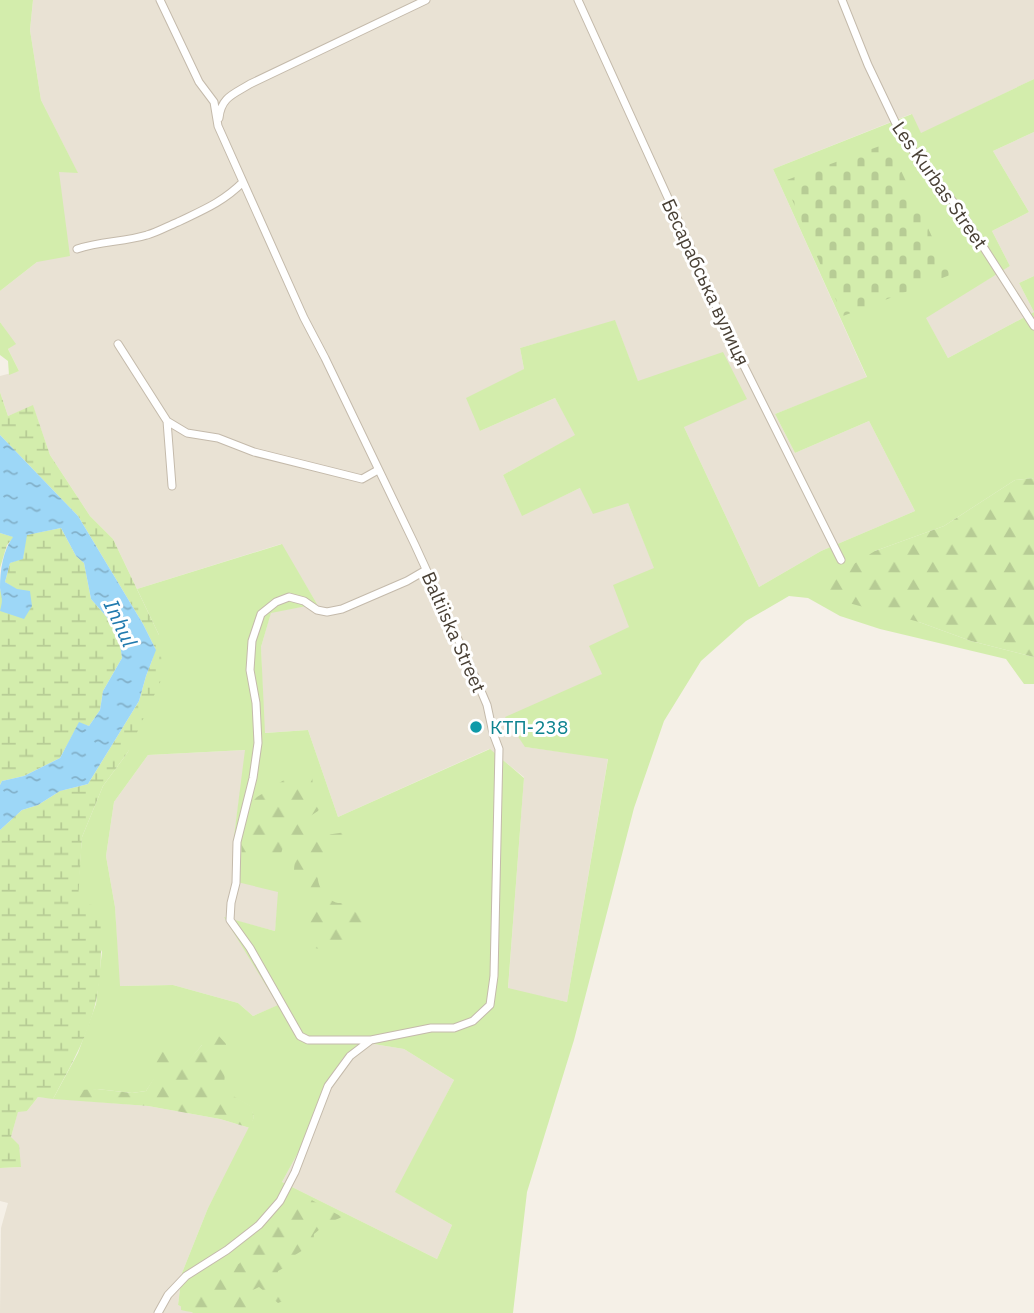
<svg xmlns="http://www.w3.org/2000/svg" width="1034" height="1313" font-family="'IBM Plex Sans',sans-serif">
  <defs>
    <pattern id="forest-firs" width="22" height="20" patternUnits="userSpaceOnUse" patternTransform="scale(1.75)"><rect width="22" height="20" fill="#d3edac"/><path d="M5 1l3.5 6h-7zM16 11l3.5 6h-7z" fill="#b7cc95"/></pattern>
    <pattern id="wetland-marsh" width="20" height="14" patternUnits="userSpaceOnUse" patternTransform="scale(1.75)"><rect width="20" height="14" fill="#d3edac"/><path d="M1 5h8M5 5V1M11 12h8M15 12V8" fill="none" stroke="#b7cc95"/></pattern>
    <pattern id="cemetery-stones" width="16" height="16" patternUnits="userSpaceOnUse" patternTransform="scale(1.75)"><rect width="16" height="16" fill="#d3edac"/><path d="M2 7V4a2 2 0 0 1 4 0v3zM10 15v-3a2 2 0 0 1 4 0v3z" fill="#b7cc95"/></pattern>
    <pattern id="water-ripples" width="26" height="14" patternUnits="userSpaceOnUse" patternTransform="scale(1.75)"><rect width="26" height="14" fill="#9dd7f7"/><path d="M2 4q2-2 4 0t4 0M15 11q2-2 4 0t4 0" fill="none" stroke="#82b0c9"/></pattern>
  </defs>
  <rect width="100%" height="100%" fill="#f5f0e7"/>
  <path fill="#e9e2d4" d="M33 0H1034V79L921 134 911 114 773 169 867 378 775 414 795 453 869 421 915 511 821 551 759 587 684 427 638 382 615 321 520 348 524 369 480 431 555 398 576 435 503 475 522 515 580 488 628 503 655 569 629 627 602 674 525 747 608 758 567 1002 508 989 524 777 489 749 338 817 308 730 264 733 261 647 271 612 317 604 281 544 137 589 113 539 90 516 50 455 33 406 8 416 0 392V376L19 371 8 349 15 344 0 322V291L37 262 59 172H77L41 100 30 30Z
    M1034 132V276L1019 283 1034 312 948 358 925 317 1010 266 992 231 1029 212 993 151Z
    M246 750 233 844 279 892 275 931 225 918 279 1005 253 1016 238 1003 173 985 119 986 115 907 106 856 114 802 148 755Z
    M361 1042 404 1049 454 1080 396 1192 452 1225 437 1259 282 1182 300 1149 325 1085 343 1058Z
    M38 1097 148 1106 220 1119 250 1128 208 1208 182 1273 178 1305 193 1313H0L1 1228 8 1203 0 1201V1168L21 1167 11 1137 18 1111H27Z"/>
  <path fill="#d3edac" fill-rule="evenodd" d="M0 0H33L30 30 41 100 78 173 59 172 70 256 37 262 0 291Z
    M1034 79V132L993 151 1029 212 992 231 1010 266 926 318 948 358 1034 312 1019 283 1034 276V478L1015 480 944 526 875 551 919 622 971 641 1034 657V684H1024L1006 659 880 629 840 616 808 598 789 596 746 621 701 661 664 721 634 808 574 1040 527 1192 513 1313H193L178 1305 182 1273 208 1208 254 1117 250 1106 224 1092 202 1045 188 1062 154 1079 146 1091 132 1093 97 1089 53 1099 78 1053 96 1004 102 952 77 901 82 837 103 786 128 752 159 635 137 589 282 544 317 604 271 613 261 647 265 733 308 730 338 817 490 749 524 778 508 988 567 1002 608 759 525 747 505 717 602 674 589 646 629 627 613 585 654 568 628 503 593 514 580 488 522 516 503 475 575 435 555 398 480 431 466 398 524 369 520 348 615 320 638 381 723 352 747 399 684 427 759 587 821 551 915 511 869 421 795 453 775 414 867 377 773 169 912 114 921 133ZM245 750 233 844V881L278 892 275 931 224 917 278 1005 253 1016 238 1003 173 985 120 986 115 907 106 856 114 802 148 755ZM361 1042 404 1049 454 1080 395 1192 452 1225 437 1259 282 1182 300 1149 325 1085 343 1058Z
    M0 322 16 344 8 349 19 371 9 375 8 361 0 355Z"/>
  <path fill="url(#forest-firs)" d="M1034 478V657L971 641 919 622 834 599 824 582 875 551 944 526 1015 480Z
    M311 763 313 787 324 801 318 811 304 820 307 832 326 835 346 832 350 839C340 846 325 854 320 866 313 880 323 899 338 903 340 903 348 903 350 904L359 916 369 933 367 940C353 947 349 950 334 944L328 950 314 948 307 941C306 932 309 920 307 912 304 899 295 888 294 873 294 861 297 858 294 845L285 841 278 863 268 862 263 854 252 863 242 862 241 835 251 818V803L257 797Z
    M218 1035 226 1044 224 1091 251 1106 254 1117 250 1128 220 1119 148 1106 53 1099 64 1091 97 1089 132 1093 146 1091 154 1078 155 1054 183 1045 188 1061 202 1045Z
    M292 1189 342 1217 326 1224 314 1234 313 1244 295 1255 291 1264 278 1271 277 1277 288 1289 286 1300 278 1303 259 1287 251 1291 264 1304 266 1309C254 1313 250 1308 239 1309 235 1309 231 1312 227 1313 216 1313 191 1313 181 1310V1297L187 1291 198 1289 202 1279 217 1275 231 1262 239 1264 245 1255 247 1240 265 1224 272 1223 277 1215 278 1208Z"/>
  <path fill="url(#wetland-marsh)" d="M0 392 8 416 33 405 50 455 90 516 113 539 159 635 163 676 128 752 103 786 82 837 78 901 100 907C101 938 103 974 95 1005 87 1038 69 1069 53 1099L38 1097 27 1111 18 1112 11 1137 19 1145 21 1167 0 1168V830L22 810 38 805 60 791 88 784 139 701 146 676 156 650 143 624 78 516 0 435Z
    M61 528 76 556 84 563 91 599 118 630 122 658 103 691 100 710 89 726 79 723 60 758 24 776 2 781 0 785V588L3 599 17 590 5 582 10 563 23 558 26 535Z
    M0 533 14 537 7 545 0 568Z"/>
  <path fill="url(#cemetery-stones)" d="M888 143 950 275 843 316 784 181Z"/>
  <path fill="url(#water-ripples)" d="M0 435 78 516 143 624 156 650 146 676 139 701 88 784 60 791 38 805 22 810 0 830V785L2 781 24 776 60 758 79 722 89 726 100 710 103 691 122 658 118 630 91 599 84 563 76 556 61 528 27 535 23 559 10 563 5 582 17 589 30 591 32 606 24 619 0 611C3 599 2 600 0 588 0 571 3 550 13 537L0 533Z"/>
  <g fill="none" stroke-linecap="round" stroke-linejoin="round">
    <defs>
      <path id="street" d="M578 0 699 266 728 334 841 560
        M842 0 868 65 898 128 918 158 959 209 1034 326
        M219 118C221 97 234 94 250 84L426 0
        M77 249C100 241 124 242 147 235 158 232 168 226 178 222 203 210 223 202 243 182
        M118 344 167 421 172 486
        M167 421 187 433 218 438 254 452 362 479 378 470
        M371 1040H308L300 1036 250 948 230 920 231 903 236 883 237 842 253 778 258 743 256 703 250 670 252 641 261 614 276 602 289 597 304 601 317 610 327 612 342 609 407 581 426 570
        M158 1313 168 1295 186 1276 227 1250 259 1225 280 1201 295 1172 328 1086 350 1056 371 1040 431 1028H454L473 1021 490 1005 494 976 499 749 493 733 487 705 473 672 415 545 325 358 304 318 218 126 214 102 199 82 160 0"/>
    </defs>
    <use href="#street" stroke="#c4baab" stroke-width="9"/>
    <use href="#street" stroke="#fff" stroke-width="7"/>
  </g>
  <circle fill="#0f9aa8" stroke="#fff" stroke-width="2.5" cx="476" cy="727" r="7"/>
  <g text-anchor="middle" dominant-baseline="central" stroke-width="6" stroke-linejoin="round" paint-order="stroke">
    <g font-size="19" fill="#494035" stroke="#fff">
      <text transform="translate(940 185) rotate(55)">Les Kurbas Street</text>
      <text transform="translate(706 282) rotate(65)">Бесарабська вулиця</text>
      <text transform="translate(454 632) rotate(66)">Baltiiska Street</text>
    </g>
    <g font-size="19" fill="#0d838f" stroke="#fff" text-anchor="start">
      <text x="490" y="727">КТП-238</text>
    </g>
    <g font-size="21" font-style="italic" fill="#217aae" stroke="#fff">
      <text transform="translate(121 623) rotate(65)">Inhul</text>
    </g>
  </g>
</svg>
